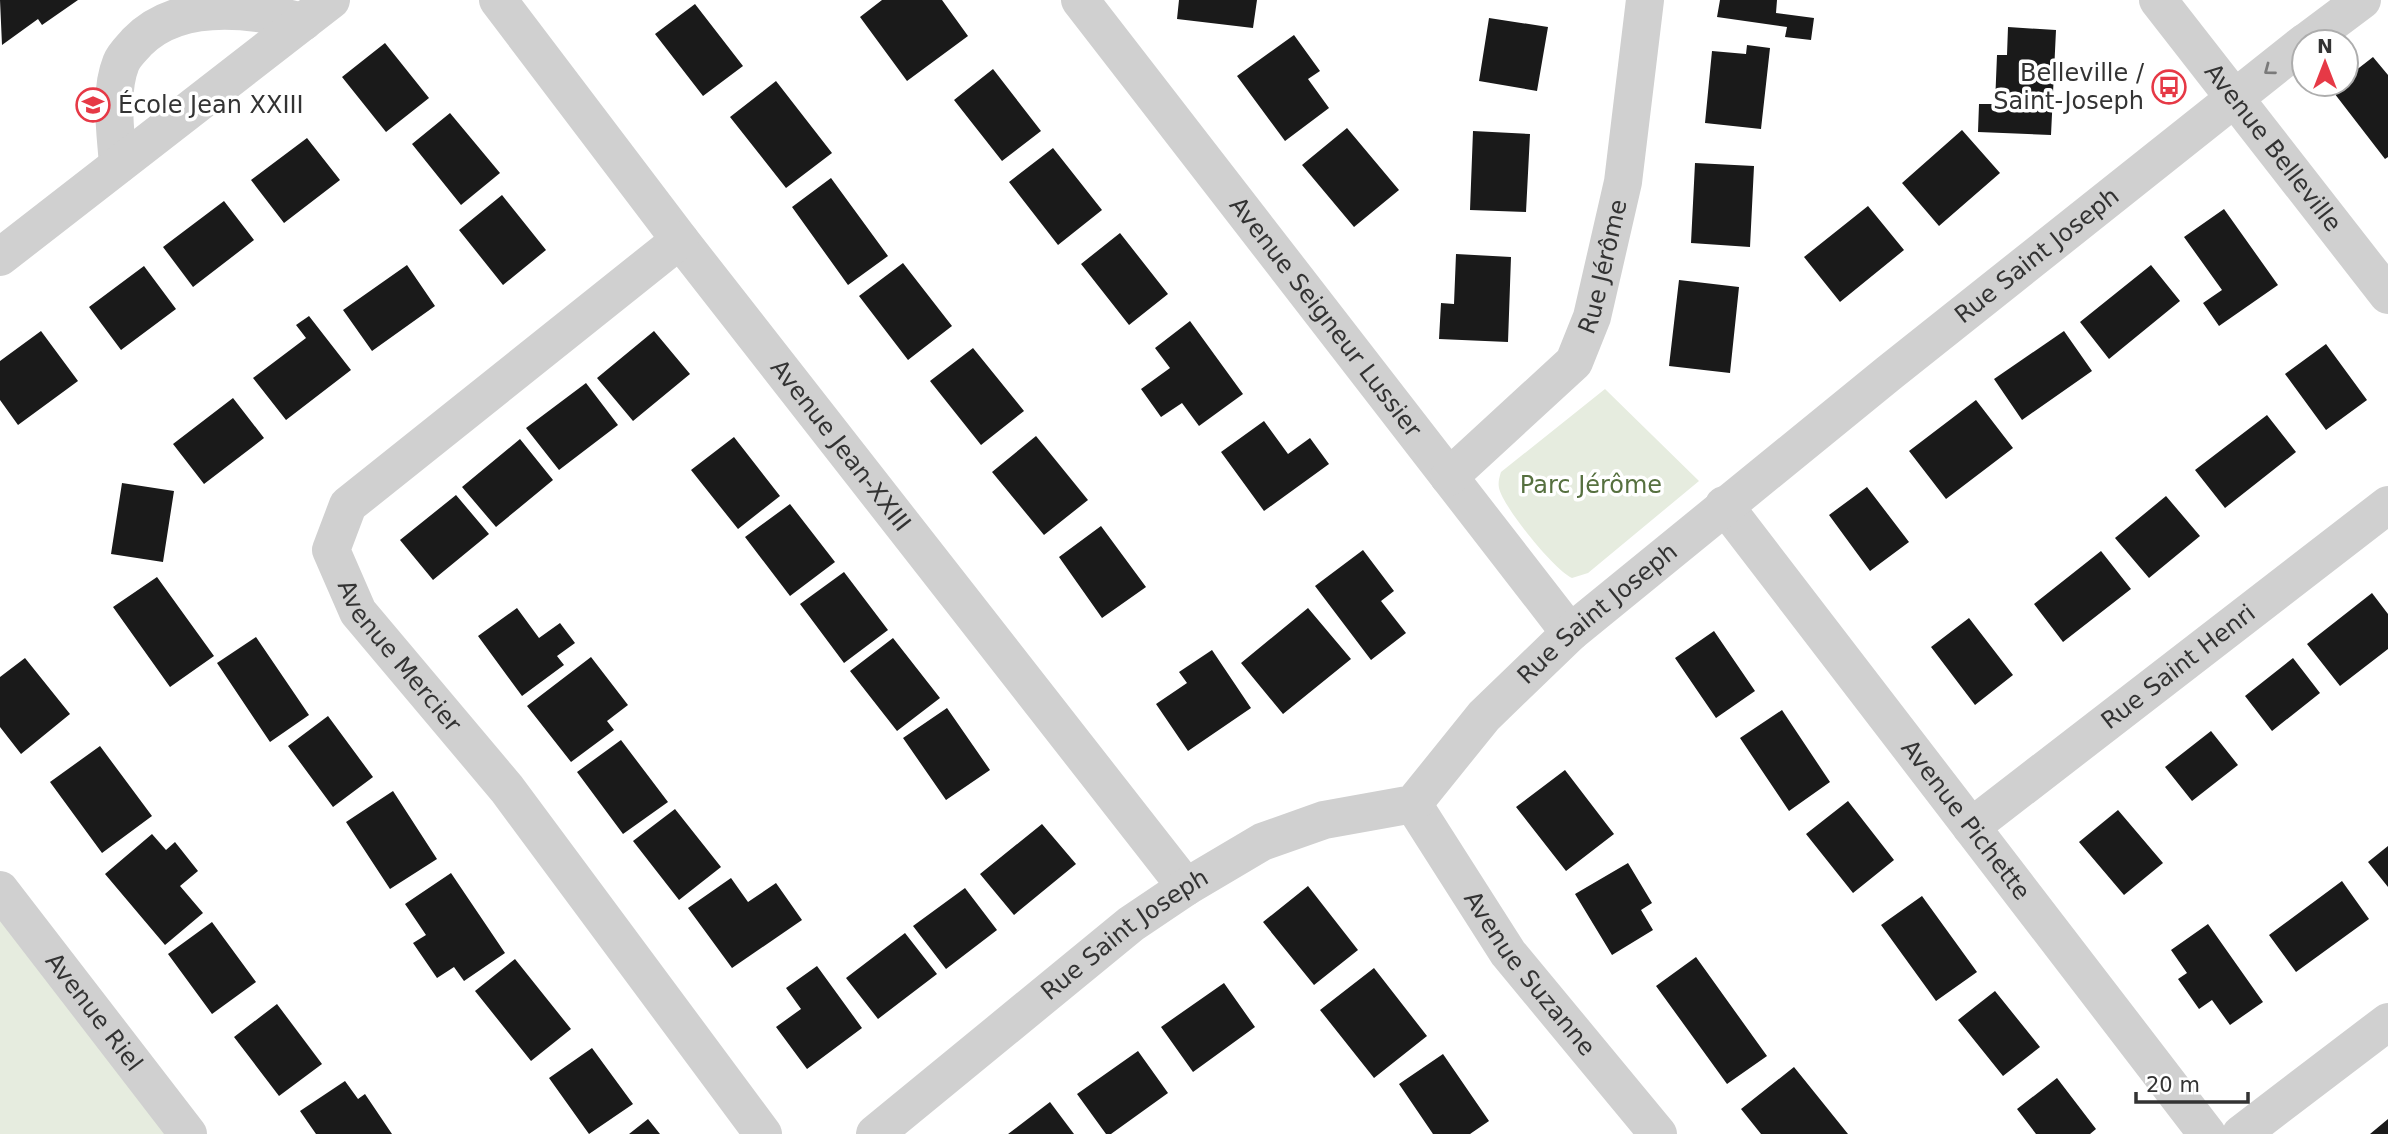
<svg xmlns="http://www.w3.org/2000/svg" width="2388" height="1134" font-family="'DejaVu Sans',sans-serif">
  <rect width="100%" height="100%" fill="#fff"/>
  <path fill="#e6ecdf" d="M1605 389 1699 481 1588 573 1572 578C1555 571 1503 507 1499 488 1498 483 1499 478 1501 472Z
    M0 919 177 1134H0Z"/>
  <path fill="#1a1a1a" d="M0 0H78L42 25 38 19 2 45Z
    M882 0H942L968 36 907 81 860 17Z
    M1179 0H1257L1253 28 1177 19Z
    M1720 0H1777L1776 13 1814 18 1811 40 1785 37 1787 27 1717 17Z
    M695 4 743 66 703 96 655 34Z
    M1489 18 1548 27 1537 91 1479 81Z
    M2008 27 2056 30 2051 135 1978 132 1979 104H1995L1997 55H2007Z
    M1294 35 1320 71 1308 79 1329 108 1285 141 1237 76Z
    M385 43 429 98 386 132 342 77Z
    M1747 45 1770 48 1761 129 1705 123 1712 51 1746 54Z
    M2373 57 2388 75V157L2385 159 2331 89 2338 84H2346V78Z
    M993 69 1041 131 1002 161 954 100Z
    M776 81 832 153 786 188 730 117Z
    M450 113 500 173 461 205 412 144Z
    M1347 128 1399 190 1354 227 1302 165Z
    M1962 130 2000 173 1939 226 1902 183Z
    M1473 131 1530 134 1526 212 1470 210Z
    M307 138 340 180 284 223 251 180Z
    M1053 148 1102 210 1058 245 1009 182Z
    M1695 163 1754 166 1750 247 1691 243Z
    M831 178 888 256 848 285 792 207Z
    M502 195 546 250 503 285 459 230Z
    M224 201 254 240 193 287 163 247Z
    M1868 206 1904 250 1840 302 1804 257Z
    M2224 209 2278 285 2219 326 2203 303 2222 290 2184 237Z
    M1120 233 1168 294 1129 325 1081 264Z
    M1456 254 1511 257 1508 342 1439 339 1441 303 1454 304Z
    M903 263 952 326 908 360 859 296Z
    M407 265 435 306 372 351 343 310Z
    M2151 265 2180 301 2109 359 2080 322Z
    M144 266 176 309 121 350 89 307Z
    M1679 280 1739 287 1730 373 1669 366Z
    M309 316 351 370 286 420 253 378 306 338 296 325Z
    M1190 321 1243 394 1199 426 1182 403 1161 417 1141 389 1170 368 1155 348Z
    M41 331 78 381 18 425 0 400V361Z
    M654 331 690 374 633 421 597 378Z
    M2064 331 2092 371 2022 420 1994 379Z
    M2326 344 2367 400 2326 430 2285 374Z
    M973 348 1024 411 981 445 930 381Z
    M586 383 618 425 559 470 526 428Z
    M233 398 264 438 204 484 173 444Z
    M1976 400 2013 448 1946 499 1909 451Z
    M2267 415 2296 452 2225 508 2195 470Z
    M1264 421 1288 454 1310 438 1329 464 1264 511 1221 452Z
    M1036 436 1088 500 1044 535 992 472Z
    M734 437 780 496 738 529 691 470Z
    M520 439 553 480 496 527 462 487Z
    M122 483 174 491 163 562 111 554Z
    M1867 487 1909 542 1870 571 1829 515Z
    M456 495 489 534 433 580 400 540Z
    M2166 496 2200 536 2149 578 2115 538Z
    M790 504 835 562 790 596 745 537Z
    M1101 526 1146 587 1102 618 1059 557Z
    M1363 550 1394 591 1381 601 1406 633 1371 660 1315 586Z
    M2101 551 2131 589 2063 642 2034 604Z
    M844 572 888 630 844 663 800 604Z
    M157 577 214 656 170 687 113 607Z
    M2372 593 2388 614V649L2340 686 2307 644Z
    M517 608 539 638 560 623 575 643 557 656 564 665 522 696 478 636Z
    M1308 608 1351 659 1283 714 1241 663Z
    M1969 618 2013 675 1975 705 1931 647Z
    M1714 631 1755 691 1716 718 1675 658Z
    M256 637 309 715 270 742 217 663Z
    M893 638 940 698 897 731 850 671Z
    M1212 650 1251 708 1188 751 1156 704 1187 683 1179 672Z
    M591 657 628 705 607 721 614 730 571 762 527 706Z
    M25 658 70 714 21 754 0 727V677Z
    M2293 658 2320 693 2272 731 2245 696Z
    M947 708 990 770 946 800 903 738Z
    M1782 710 1830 782 1789 811 1740 738Z
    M328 716 373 777 333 807 288 746Z
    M2211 731 2238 765 2192 801 2165 767Z
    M621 740 668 802 623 834 577 772Z
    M100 746 152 816 102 853 50 782Z
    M1565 770 1614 834 1566 871 1516 807Z
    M393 791 437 859 390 889 346 822Z
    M1848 801 1894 860 1853 893 1806 834Z
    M675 809 721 867 679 900 633 841Z
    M2118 810 2163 863 2124 895 2079 842Z
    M1042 824 1076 864 1014 915 980 874Z
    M152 834 166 850 175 842 198 871 180 886 203 913 165 945 105 874Z
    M2388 846V887L2368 862Z
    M1628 863 1652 903 1641 910 1653 930 1612 955 1575 894Z
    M451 873 505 953 464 981 454 967 437 978 413 943 426 935 405 904Z
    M731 878 748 902 776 883 802 920 732 968 688 908Z
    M2342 881 2369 919 2296 972 2269 935Z
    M1308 886 1358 950 1314 985 1263 922Z
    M965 888 997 930 946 969 913 926Z
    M1922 896 1977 972 1936 1001 1881 925Z
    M212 922 256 982 212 1014 168 954Z
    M2208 924 2263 1002 2230 1025 2212 1000 2199 1009 2178 979 2187 973 2171 950Z
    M905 933 937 974 878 1019 846 978Z
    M1696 957 1767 1056 1727 1084 1656 986Z
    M515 959 571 1029 531 1061 475 991Z
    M817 966 862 1028 807 1069 776 1027 801 1009 786 988Z
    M1374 968 1427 1036 1374 1078 1320 1010Z
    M1224 983 1255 1027 1193 1072 1161 1027Z
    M1995 991 2040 1047 2003 1076 1958 1020Z
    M277 1004 322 1064 279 1096 234 1037Z
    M592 1048 633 1104 589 1134 549 1078Z
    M1138 1051 1168 1093 1111 1134H1106L1077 1094Z
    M1443 1054 1489 1121 1470 1134H1433L1399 1084Z
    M1794 1067 1848 1134H1761L1741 1109Z
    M2057 1078 2096 1129 2090 1134H2036L2017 1109Z
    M345 1081 358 1099 365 1094 392 1134H316L300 1111Z
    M1050 1102 1074 1134H1008Z
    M648 1119 660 1134H629Z
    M2388 1119V1134H2370Z"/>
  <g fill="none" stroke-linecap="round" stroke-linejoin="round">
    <g stroke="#d0d0d0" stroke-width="38">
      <path id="s1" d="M498 0 680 240 1186 887"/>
      <path id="s2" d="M1080 0 1570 633"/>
      <path id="s3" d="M2158 0 2388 295"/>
      <path d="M2306 42 2362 0"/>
      <path d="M118 165C116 134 109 93 121 63 124 55 132 48 137 42 178 0 248 8 303 22"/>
      <path id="s4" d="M680 240 348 505 331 550 358 612 507 789 763 1134"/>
      <path d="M0 257 331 0"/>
      <path id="s5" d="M1449 477 1574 362 1592 317 1623 182 1645 0"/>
      <path id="s6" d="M1724 505 2207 1134"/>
      <path id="s7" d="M1413 804 1508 953 1658 1134"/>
      <path id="s8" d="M1971 827 2388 505"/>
      <path id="s9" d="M0 890 188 1134"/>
      <path id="s10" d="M875 1134 1131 924 1186 887 1262 842 1324 820 1413 804 1484 716 1570 633 1889 373 2304 43"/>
      <path d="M2241 1134 2388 1022"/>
    </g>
  </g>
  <defs><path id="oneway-chevron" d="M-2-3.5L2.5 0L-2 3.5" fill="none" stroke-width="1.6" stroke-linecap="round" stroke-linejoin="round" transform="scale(1.75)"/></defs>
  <use stroke="#7a7a7a" href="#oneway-chevron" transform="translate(2269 70) rotate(143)"/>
  <defs>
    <symbol id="bus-ring" viewBox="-11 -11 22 22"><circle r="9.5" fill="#fff" stroke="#e63946" stroke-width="1.5"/><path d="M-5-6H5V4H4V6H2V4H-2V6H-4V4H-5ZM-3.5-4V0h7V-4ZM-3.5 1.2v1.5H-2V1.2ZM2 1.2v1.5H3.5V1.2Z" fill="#e63946"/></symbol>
    <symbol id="school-ring" viewBox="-11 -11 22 22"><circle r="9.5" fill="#fff" stroke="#e63946" stroke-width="1.5"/><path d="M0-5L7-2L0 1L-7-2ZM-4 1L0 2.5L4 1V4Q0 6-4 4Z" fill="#e63946"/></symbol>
  </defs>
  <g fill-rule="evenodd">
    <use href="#bus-ring" x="2150" y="68" width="38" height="38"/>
    <use href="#school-ring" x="74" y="86" width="38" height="38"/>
  </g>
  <g text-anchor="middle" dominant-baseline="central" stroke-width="7" stroke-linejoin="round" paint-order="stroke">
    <g font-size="24" fill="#333" stroke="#fff" text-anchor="end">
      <text x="2144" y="73">Belleville /<tspan x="2144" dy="28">Saint-Joseph</tspan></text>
      <text x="118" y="105" text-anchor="start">École Jean XXIII</text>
    </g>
    <g font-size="24" fill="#333" stroke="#fff">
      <text stroke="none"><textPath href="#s3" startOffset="187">Avenue Belleville</textPath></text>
      <text stroke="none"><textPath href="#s10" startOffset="1475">Rue Saint Joseph</textPath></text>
      <text stroke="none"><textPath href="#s5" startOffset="270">Rue Jérôme</textPath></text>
      <text stroke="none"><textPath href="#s2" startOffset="401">Avenue Seigneur Lussier</textPath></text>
      <text stroke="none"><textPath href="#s1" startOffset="562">Avenue Jean-XXIII</textPath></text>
      <text stroke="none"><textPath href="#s10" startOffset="908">Rue Saint Joseph</textPath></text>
      <text stroke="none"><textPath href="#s4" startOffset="600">Avenue Mercier</textPath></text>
      <text stroke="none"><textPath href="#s8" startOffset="262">Rue Saint Henri</textPath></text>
      <text stroke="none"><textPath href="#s6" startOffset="397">Avenue Pichette</textPath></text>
      <text stroke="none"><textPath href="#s10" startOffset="320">Rue Saint Joseph</textPath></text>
      <text stroke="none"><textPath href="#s7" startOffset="206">Avenue Suzanne</textPath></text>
      <text stroke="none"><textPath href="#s9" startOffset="154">Avenue Riel</textPath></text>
    </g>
    <g font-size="24" fill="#56703f" stroke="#fff">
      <text x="1591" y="485">Parc Jérôme</text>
    </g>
  </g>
  <g transform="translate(2325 63)"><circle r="33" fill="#ffffff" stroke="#adadad" stroke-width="2"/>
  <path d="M0-5L12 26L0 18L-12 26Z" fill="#e63946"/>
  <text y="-10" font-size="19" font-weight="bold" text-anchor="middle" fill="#333333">N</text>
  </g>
  <path d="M2136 1092v10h112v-10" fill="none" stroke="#333333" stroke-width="3.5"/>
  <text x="2146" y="1092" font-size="21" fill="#333333" stroke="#ffffff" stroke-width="5" paint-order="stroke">20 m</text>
</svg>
